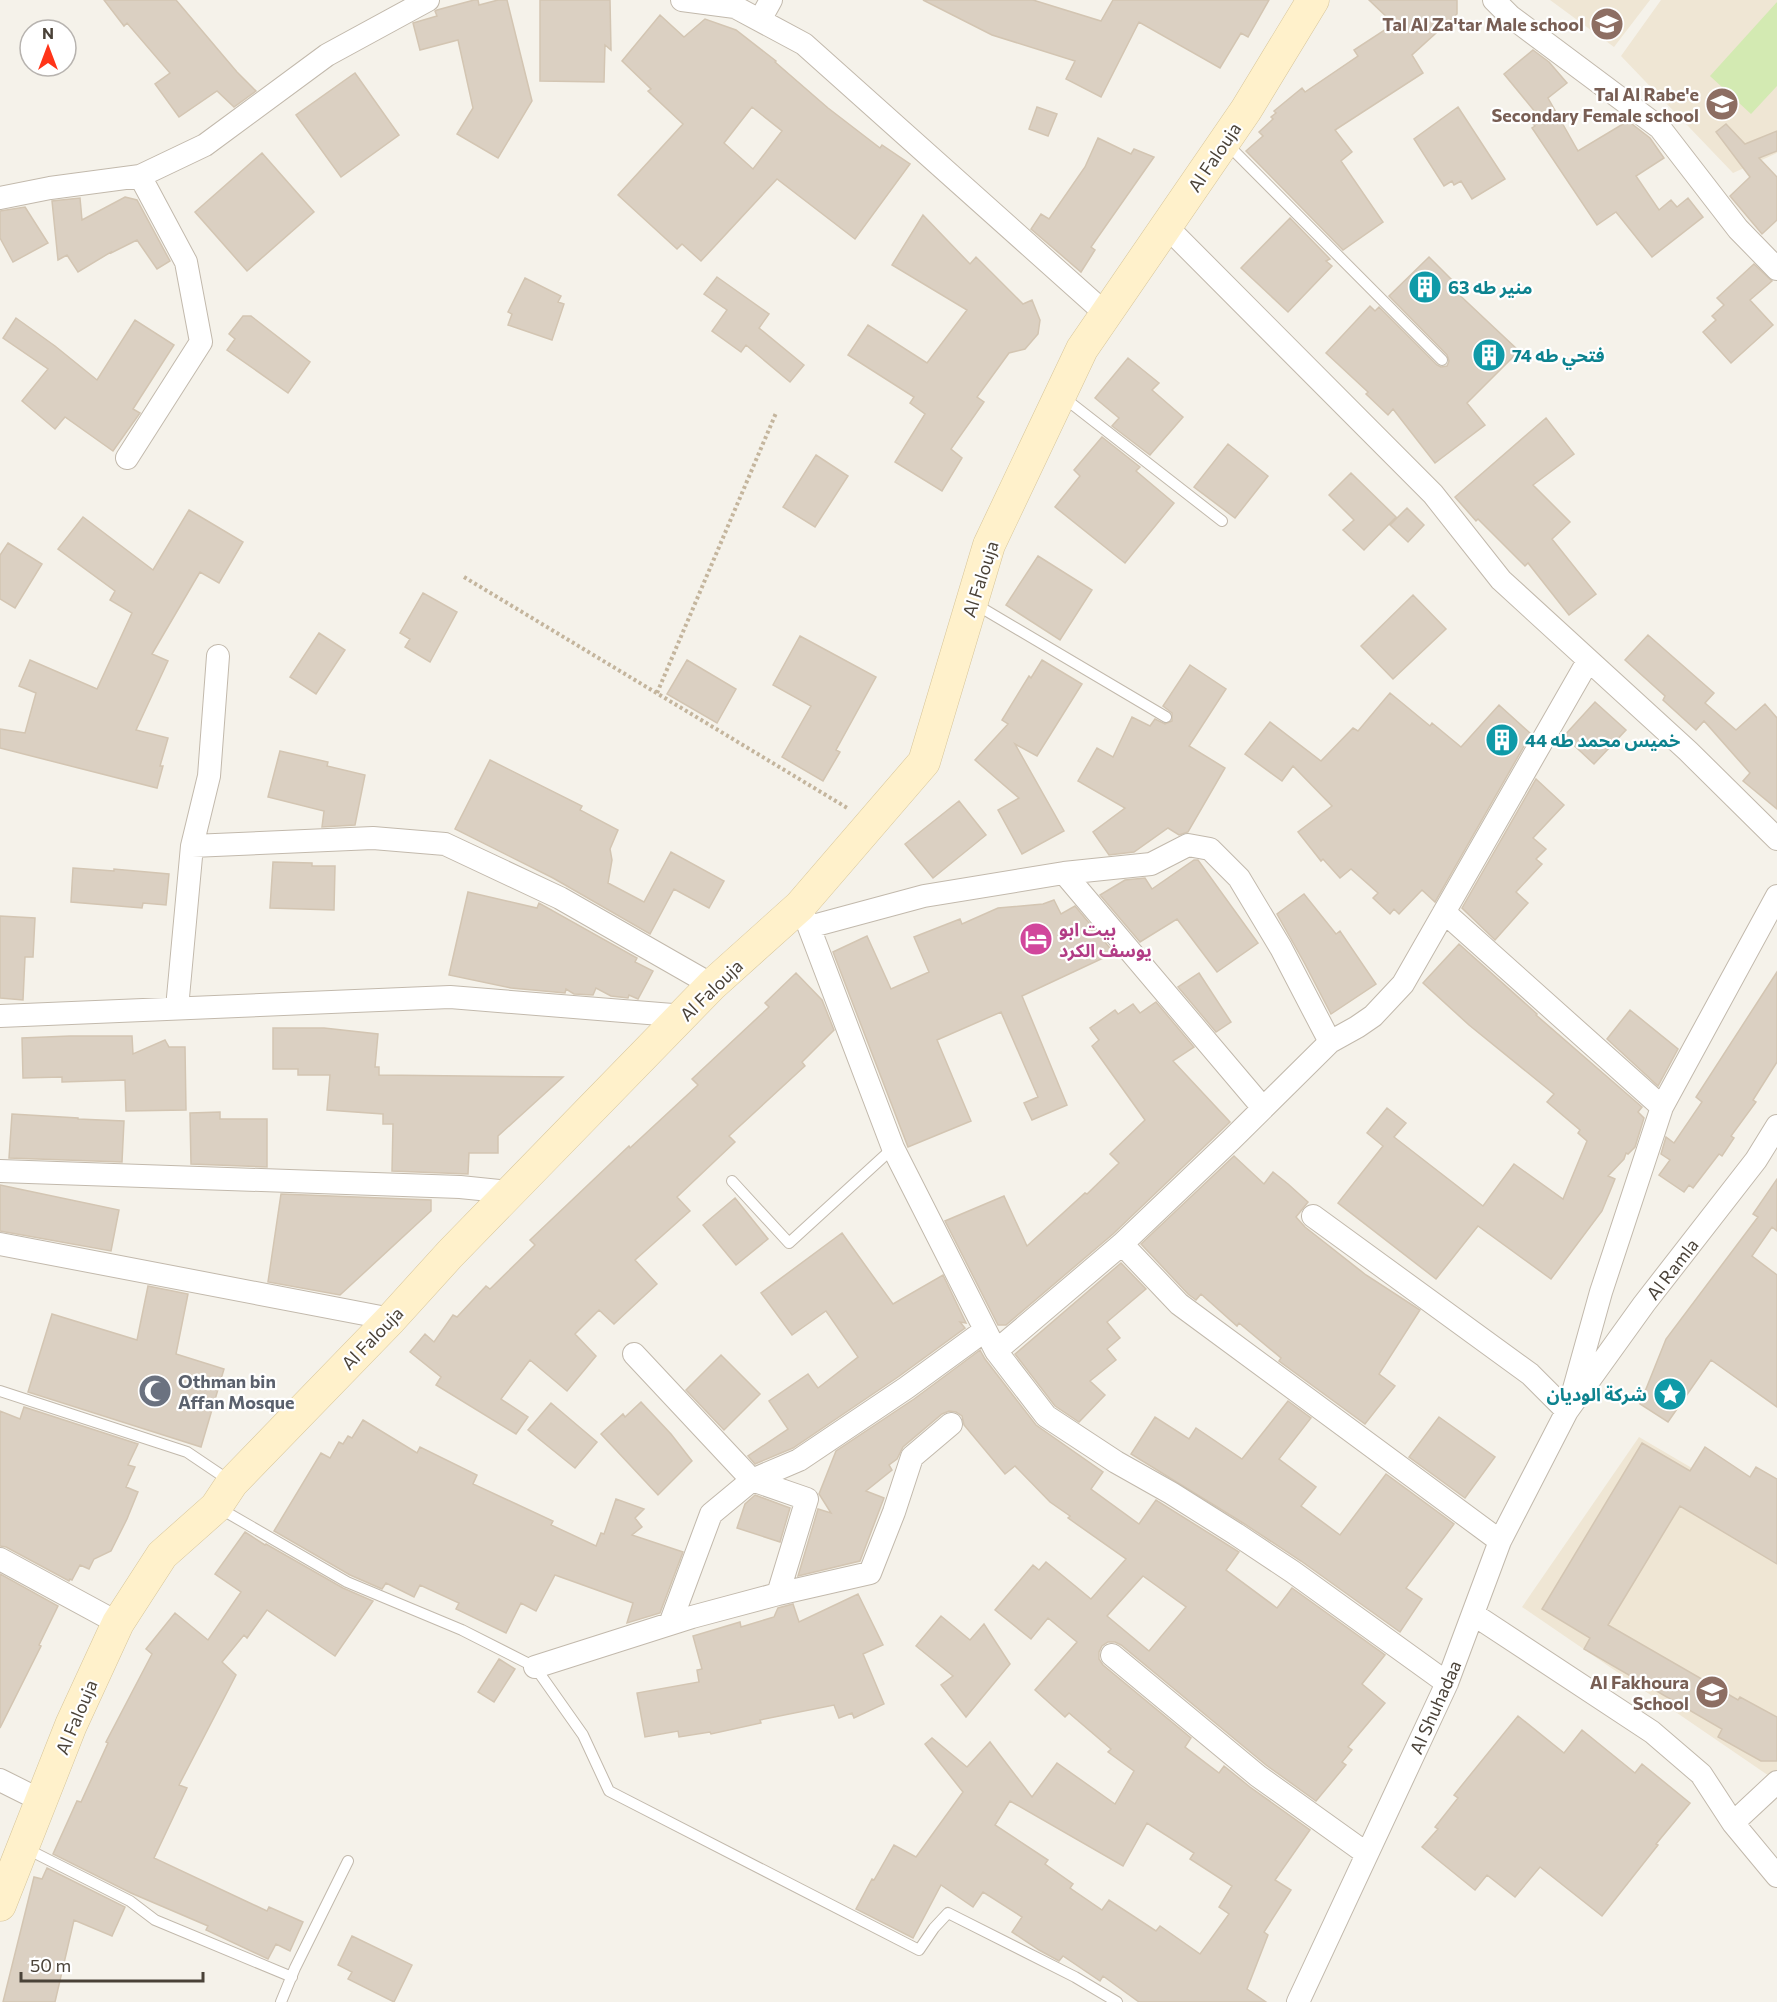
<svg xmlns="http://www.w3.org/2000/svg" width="1777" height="2002" font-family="Commissioner,'Noto Sans Arabic',sans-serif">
  <rect width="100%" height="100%" fill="#f5f2ea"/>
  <path fill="#efe6d4" d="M1550 0H1650L1614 47Z
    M1661 0H1777V153L1733 173 1621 56Z
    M1639 1437 1777 1518V1777L1775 1780 1522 1607Z"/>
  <path fill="#d3eab2" d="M1777 2V86L1751 114 1710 76Z"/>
  <path fill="#dbd0c2" stroke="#d3c5b2" stroke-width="1.5" fill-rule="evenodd" d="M104 0H176L237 72 256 91 234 107 217 91 179 117 155 84 170 73 127 23 124 26Z
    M474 0H478L479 5 498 0H507L532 101 498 158 457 134 473 108 458 40 420 50 413 23 437 16 435 11 437 10Z
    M540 0H610L611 50 605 45 604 82 540 81Z
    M923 0H1033L1101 21 1113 0H1269L1248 37 1241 33 1220 68 1139 22 1101 97 1066 79 1075 61 992 35Z
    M1369 0H1457V14L1412 55 1423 73 1335 130 1352 152 1341 161 1383 222 1343 250 1246 151 1263 136 1259 132 1273 119 1271 117 1276 113 1274 111 1302 88 1305 92 1358 56 1354 50 1394 24Z
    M660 15 684 37 705 19 736 30 776 61 775 62 828 108 880 148 882 145 910 164 855 239 777 179 701 261 682 244 677 249 618 195 683 124 648 91 651 89 622 61ZM752 107 782 131 753 169 724 143Z
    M1533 50 1549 62 1567 83 1548 98 1578 151 1628 121 1650 138 1664 158 1636 176 1659 210 1671 200 1677 207 1688 198 1703 217 1652 257 1616 212 1597 225 1532 128 1535 126 1533 124 1541 119 1504 74Z
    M355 73 399 135 341 177 296 115Z
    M1037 107 1057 114 1048 136 1029 129Z
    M1458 107 1505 179 1472 199 1461 181 1454 185 1452 181 1444 186 1414 139Z
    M1726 124 1745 144 1777 131V151L1759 158 1777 177V220L1762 234 1730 196 1750 177 1716 132Z
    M1098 138 1131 154 1134 149 1154 157 1091 247 1095 250 1081 272 1031 229 1041 214 1049 219 1085 167Z
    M262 153 314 212 247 271 195 212Z
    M125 197 137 200 170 261 157 269 137 240 111 253V252L78 272 67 255 58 260 52 201 80 198 82 220Z
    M25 207 48 243 13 262 0 238V211Z
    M923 215 970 264 976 257 1023 304 1032 300 1040 320 1038 334 1025 349 1009 353 977 397 984 402 951 449 962 458 942 491 895 462 925 414 910 403 914 397 848 355 868 325 927 363 967 310 892 265Z
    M1290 218 1330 259 1326 261 1332 266 1288 312 1241 268Z
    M1429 257 1455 283 1451 287 1519 351 1467 403 1485 425 1435 463 1393 409 1388 415 1366 394 1368 392 1326 353 1370 306 1375 311 1379 307 1437 365 1441 367 1447 366 1449 361 1447 355 1389 296Z
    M1754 264 1772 281 1750 300 1773 325 1731 363 1703 332 1716 320 1712 316 1724 305 1717 298Z
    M717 277 769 314 759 328 804 365 790 382 746 345 741 352 712 331 727 310 704 294Z
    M525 278 561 296 558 302 564 304 552 340 508 325 512 314 508 312Z
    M243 316H251L310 362 288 393 227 350 235 339 229 334Z
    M16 318 55 346 97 380 135 320 174 345 133 409 140 413 113 451 65 417 55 429 22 401 48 369 3 338Z
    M1128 358 1159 383 1152 390 1183 417 1150 455 1112 426 1119 418 1095 398Z
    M1546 418 1574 454 1533 485 1570 522 1552 539 1596 594 1569 615 1528 563 1525 566 1478 519 1476 521 1455 497Z
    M1102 437 1140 467 1136 471 1174 503 1125 563 1055 507 1080 476 1074 470Z
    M1228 444 1268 476 1235 518 1194 487Z
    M816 455 848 476 815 527 783 507Z
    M1351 473 1396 517 1364 550 1343 530 1354 520 1329 495Z
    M1407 508 1424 525 1408 542 1390 525Z
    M189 510 243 542 219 583 200 572 152 654 168 661 136 730 168 738 160 766H163L157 788 0 748V729L25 733 36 693 19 686 30 660 97 689 132 613 110 600 115 591 58 549 83 517 153 570Z
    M8 543 42 564 15 608 0 599V555Z
    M1038 556 1092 590 1060 640 1006 605Z
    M423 593 457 612 430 662 405 647 410 639 400 633Z
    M1413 595 1446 629 1393 679 1361 646Z
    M319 633 345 650 316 694 290 677Z
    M1648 635 1714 693 1705 703 1736 730 1765 704 1777 718V809L1743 781 1750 773 1704 721 1696 730 1663 700 1665 696 1625 660Z
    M800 636 876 677 836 750 840 752 823 781 782 757 811 706 773 685Z
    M687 660 736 689 717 723 667 694Z
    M1042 660 1082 684 1037 756 1015 744 1064 831 1022 854 998 810 1019 798 975 760 1008 724 1002 720 1029 676 1031 678Z
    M1190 665 1226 689 1189 746 1225 768 1188 832 1179 835 1168 828 1134 852 1109 855 1093 832 1125 808 1078 781 1097 748 1113 757 1132 717 1150 726 1155 719 1165 724 1172 721V713L1163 706Z
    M1390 693 1430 726 1432 723 1461 747 1499 705 1531 734 1435 902 1422 890 1399 914 1394 909 1390 914 1373 898 1378 893 1351 869 1340 878 1323 859 1321 861 1298 832 1332 806 1293 766 1282 781 1245 754 1270 722 1321 761 1353 728 1358 731Z
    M1595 702 1626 730 1594 764 1564 736Z
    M280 751 328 762 327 766 365 775 355 825 322 827 324 811 268 797Z
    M490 760 582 806 580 810 618 830 610 849 612 860 608 883 644 902 671 852 724 881 709 908 674 889 650 934 553 878 455 829Z
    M1536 779 1564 805 1533 838 1546 849 1536 859 1542 864 1516 892 1528 903 1495 940 1462 908Z
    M959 801 986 835 933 878 905 844Z
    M1194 860H1198L1258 943 1217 972 1177 919 1140 942 1100 895 1125 880 1145 878 1152 889Z
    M273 862 312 863V866H335L334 910 270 908Z
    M73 868 114 871V869L169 874 166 905 143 903 142 908 71 902Z
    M468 892 537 908 539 903 637 958 635 962 653 971 638 999 629 995 628 998 611 996 596 988 593 995 574 994 566 989 565 993 511 988 449 975Z
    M1304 894 1336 934 1340 931 1376 984 1331 1014 1305 964 1277 914Z
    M1054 900 1061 914 1075 906 1114 953 1022 996 1067 1105 1032 1120 1024 1103 1038 1097 1001 1012 937 1040 971 1121 908 1147 833 952 867 936 891 989 929 972 914 937 960 919 962 924 998 908 1043 904Z
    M0 916 35 918 33 957H25L23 1000 0 998Z
    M1459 944 1537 1014 1536 1015 1642 1107 1638 1112 1644 1118 1635 1147 1628 1154 1626 1153 1624 1159 1608 1176 1615 1179 1602 1211 1551 1279 1478 1226 1436 1279 1338 1203 1383 1146 1367 1133 1387 1108 1406 1123 1394 1137 1483 1206 1514 1164 1563 1199 1587 1141 1578 1133 1580 1130 1547 1102 1554 1094 1469 1025 1423 983Z
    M1777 972V1062L1753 1100 1756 1102 1731 1136 1734 1138 1722 1156 1719 1154 1693 1188 1689 1185 1684 1192 1659 1175 1670 1160 1661 1154 1666 1137 1674 1143 1702 1102 1696 1097Z
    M796 973 822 1000 834 1030 802 1062 805 1066 729 1136 735 1142 677 1197 690 1211 635 1260 657 1284 614 1324 599 1310 575 1334 596 1356 567 1391 530 1360 501 1399 528 1417 516 1434 436 1385 441 1377 410 1352 425 1334 434 1342 453 1315 457 1317 486 1286 490 1289 535 1245 530 1240 629 1146 630 1148 698 1085 692 1079 769 1007 765 1003Z
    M1199 973 1231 1022 1216 1032 1178 987Z
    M1156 1002 1194 1047 1173 1061 1230 1122 1113 1234 1006 1325H998L945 1221 1004 1196 1027 1246 1085 1193 1087 1194 1119 1163 1110 1154 1145 1120 1092 1046 1099 1040 1090 1028 1115 1010 1118 1014 1133 1004 1140 1013Z
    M1630 1010 1678 1049 1658 1086 1607 1039Z
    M273 1028H324L378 1034 375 1067H379V1075L563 1077 498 1136V1153H469L468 1174 392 1171 393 1124H383V1114L327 1110 330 1075H298V1069H273Z
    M70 1036H132L133 1054 165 1040 169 1047H185L186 1110 126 1111 125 1080 62 1082V1077L23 1078 22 1038Z
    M220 1112V1119H267V1167L191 1164 190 1113Z
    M12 1114 78 1118V1119L124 1121 122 1162 9 1158Z
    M1234 1156 1264 1184 1273 1172 1288 1184 1308 1202 1296 1217 1305 1227 1366 1275 1420 1310 1379 1374 1395 1386 1365 1424 1279 1361 1281 1358 1239 1323 1237 1326 1201 1294 1196 1300 1188 1294 1141 1244Z
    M1777 1179V1231L1772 1227 1752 1256 1777 1275V1407L1711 1360 1668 1422 1640 1404 1666 1339 1758 1217 1753 1214Z
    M0 1185 119 1210 111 1251 0 1231Z
    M281 1194 431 1200V1211L340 1295 268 1282Z
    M735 1198 768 1239 736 1265 703 1225Z
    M842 1233 893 1304 943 1275 966 1323 960 1322 965 1328 898 1377 793 1448 755 1464 748 1456 788 1429 769 1401 808 1374 818 1388 858 1357 826 1311 792 1335 761 1293Z
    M1121 1263 1146 1289 1107 1322 1120 1338 1107 1349 1116 1360 1090 1381 1105 1395 1079 1422 1055 1406 1015 1354Z
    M148 1286 188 1294 176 1354 224 1369 201 1447 28 1392 52 1314 137 1340Z
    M980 1350 985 1359 1036 1425 1103 1472 1091 1489 1139 1524 1156 1500 1239 1552 1226 1570 1277 1608 1292 1588 1385 1655 1362 1684 1385 1703 1348 1747 1352 1750 1342 1762 1346 1765 1316 1801 1266 1765 1121 1645 1115 1642H1108L1102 1646 1099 1652V1659L1103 1665 1191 1738 1185 1747 1219 1773 1224 1766 1250 1787 1310 1830 1275 1880 1291 1890 1264 1932 1268 1935 1247 1989 1266 2002H1139L1103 1976 1100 1981 1063 1956 1059 1961 1039 1950 1012 1932 1022 1917 983 1892 973 1907 941 1885 913 1938 856 1909 872 1879 874 1880 894 1845 916 1857 963 1792 925 1744 932 1738 967 1767 990 1742 1032 1797 1057 1763 1115 1804 1134 1771 1108 1752 1111 1749 1069 1713 1065 1717 1035 1690 1077 1642 1048 1618 1031 1639 995 1610 1033 1565 1039 1570 1046 1562 1091 1599 1126 1559 1068 1518 1070 1516 1050 1502 1015 1466 1005 1474 964 1425 962 1416 956 1412 949 1411 942 1414 903 1447 897 1459 889 1465 892 1470 866 1491 884 1498 860 1561 798 1576 818 1509 831 1513 819 1494 836 1451 914 1399ZM1143 1576 1186 1607 1149 1651 1107 1616ZM1010 1801 1123 1866 1147 1823 1194 1853 1190 1859 1232 1886 1219 1907 1229 1914 1200 1954 1160 1926 1156 1931 1109 1900 1102 1910 1070 1888 1073 1884 1045 1864 1048 1860 995 1825Z
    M721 1355 760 1394 724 1430 686 1390Z
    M1288 1401 1311 1418 1279 1459 1316 1487 1301 1506 1340 1535 1386 1474 1454 1524 1406 1588 1422 1599 1400 1632 1301 1561 1243 1523 1131 1454 1155 1417 1189 1439 1196 1428 1242 1459Z
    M641 1402 671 1434 692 1461 658 1495 601 1434 623 1414 625 1417Z
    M551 1403 597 1442 575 1468 528 1430Z
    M24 1407 138 1444 128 1465 135 1467 126 1487 138 1492 127 1519 111 1551 94 1559 89 1569 80 1565 72 1580 70 1579 69 1581 6 1547 0 1546V1411L20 1419Z
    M1439 1417 1495 1457 1465 1498 1409 1457Z
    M363 1420 417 1453 420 1447 477 1475 473 1484 553 1521 551 1525 596 1546 601 1533 604 1534 616 1499 644 1509 635 1518 642 1527 632 1535 683 1552 660 1613 627 1623 633 1603 555 1575 536 1611 521 1603 506 1633 456 1609 459 1603 420 1585 414 1597 386 1583 382 1589 350 1575 274 1531 321 1453 330 1458 339 1442 343 1444 348 1436 352 1438Z
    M1642 1443 1690 1471 1705 1447 1750 1477 1756 1467 1777 1479V1564L1680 1506 1608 1625 1738 1700 1740 1697 1777 1717V1761H1761L1718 1737 1722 1729 1584 1649 1590 1638 1542 1609Z
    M755 1495 790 1508 780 1542 737 1528 745 1504Z
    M245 1532 265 1545 266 1544 343 1588 373 1601 335 1656 267 1610 247 1638 244 1635 222 1662 236 1675 179 1785 187 1788 154 1858 267 1911 269 1907 303 1922 290 1951 276 1944 268 1959 206 1930 208 1926 131 1893 53 1854 77 1801 81 1802 108 1743 106 1742 152 1654 146 1649 175 1613 208 1640 241 1592 215 1574Z
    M0 1574 58 1606 39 1645 41 1646 0 1728Z
    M858 1594 883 1645 863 1654 884 1704 854 1718 852 1713 839 1718 834 1705 760 1720 761 1723 711 1734 710 1732 679 1737 678 1731 645 1737 637 1693 699 1682 697 1670 702 1669 693 1636 740 1622 741 1627 774 1617 778 1608 793 1604 799 1622Z
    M941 1616 970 1640 984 1624 1010 1664 966 1717 941 1685 953 1676 916 1646Z
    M499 1659 515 1669 494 1702 478 1692Z
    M1518 1716 1564 1753 1582 1730 1635 1773 1642 1764 1690 1803 1656 1844 1658 1845 1602 1916 1540 1867 1515 1897 1487 1875 1475 1890 1422 1847 1438 1829 1435 1827 1458 1798 1454 1795Z
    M47 1868 125 1907 112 1936 74 1920 55 2002H3L34 1877 42 1879Z
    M352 1936 412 1965 394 2002 348 1979 352 1972 338 1965Z"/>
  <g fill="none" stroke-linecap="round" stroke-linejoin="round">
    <defs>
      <path id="service" d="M1227 144 1442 360
        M1063 397 1222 521
        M975 604 1166 717
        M732 1181 789 1243 893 1148
        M0 1391 187 1452 230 1481
        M219 1508 347 1582 462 1630 535 1667 583 1735 609 1791 919 1950 934 1928 948 1913 1075 1977 1117 2002
        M25 1848 130 1901 155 1920 292 1977
        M281 2002 295 1968 348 1861"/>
      <path id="minor" d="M682 0 735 7 804 44 1106 314
        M1494 0 1510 16 1660 128 1738 229 1777 269
        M760 20 771 0
        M0 198 50 188 140 176 205 145 327 55 428 0
        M1166 226 1433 494 1501 580 1688 751 1777 839
        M127 458 201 342 186 262 140 176
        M192 846 373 838 445 844 560 898 712 985
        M1064 873 1263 1108
        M800 906 809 927 924 896 1064 873 1151 864 1188 845 1210 849 1239 878 1281 948 1330 1042 1357 1027 1373 1016 1403 984 1588 661
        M1444 912 1662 1107
        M809 927 893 1148 996 1351 1122 1244
        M177 1008 192 846 209 776 218 656
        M0 1016 450 997 685 1016
        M1330 1042 1231 1140 1122 1244 1179 1304 1500 1541
        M0 1171 460 1187 510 1192
        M1313 1216 1530 1374 1567 1411
        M0 1244 391 1319
        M996 1351 1046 1416 1116 1462 1171 1493 1236 1534 1293 1572 1447 1683
        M634 1354 752 1480 807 1499 778 1594 870 1573 894 1512 912 1457 951 1424
        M1572 1396 1601 1292 1662 1107 1777 896
        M0 1559 118 1623
        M1473 1614 1652 1732 1701 1774 1733 1823 1777 1876
        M670 1624 711 1514 752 1480 799 1460 906 1388 984 1331
        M1112 1655 1258 1776 1367 1854
        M535 1667 692 1617 778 1594
        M0 1780 42 1801
        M1733 1823 1777 1782
        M1298 2002 1447 1683 1500 1541 1567 1411 1644 1304 1756 1160 1777 1126"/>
      <path id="secondary" d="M0 1905 71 1725 118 1623 162 1555 216 1507 232 1483 391 1319 450 1254 712 985 800 906 924 762 989 545 1082 349 1246 110 1313 0"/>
    </defs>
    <use href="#service" stroke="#c2b9ac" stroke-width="12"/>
    <use href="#minor" stroke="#c2b9ac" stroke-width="24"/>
    <use href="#secondary" stroke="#d7c599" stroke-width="33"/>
    <path stroke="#c4b59d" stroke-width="4" stroke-dasharray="3 3" stroke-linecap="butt" d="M464 577 849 809
      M657 693 776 413"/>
    <use href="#service" stroke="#fff" stroke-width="10"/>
    <use href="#minor" stroke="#fff" stroke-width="22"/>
    <use href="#secondary" stroke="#fff1cb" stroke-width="32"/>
  </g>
  <defs>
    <symbol id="school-disc" viewBox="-11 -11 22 22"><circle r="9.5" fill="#8d6e63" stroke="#fff"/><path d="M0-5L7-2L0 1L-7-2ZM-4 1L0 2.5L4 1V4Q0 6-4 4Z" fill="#fff"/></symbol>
    <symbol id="building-disc" viewBox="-11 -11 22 22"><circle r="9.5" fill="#0f9aa8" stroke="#fff"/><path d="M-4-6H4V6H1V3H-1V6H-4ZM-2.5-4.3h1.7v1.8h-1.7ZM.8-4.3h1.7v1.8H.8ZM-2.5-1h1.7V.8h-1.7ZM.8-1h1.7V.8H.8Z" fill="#fff"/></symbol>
    <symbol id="hotel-disc" viewBox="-11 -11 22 22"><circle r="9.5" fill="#d1479c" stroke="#fff"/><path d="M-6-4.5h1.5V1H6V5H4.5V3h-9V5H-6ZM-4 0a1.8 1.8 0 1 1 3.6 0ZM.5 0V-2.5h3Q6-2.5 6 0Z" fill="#fff"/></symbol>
    <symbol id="mosque-disc" viewBox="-11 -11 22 22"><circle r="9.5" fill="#6b7280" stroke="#fff"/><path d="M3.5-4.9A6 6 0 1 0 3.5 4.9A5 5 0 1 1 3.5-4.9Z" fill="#fff"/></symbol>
    <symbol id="sight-disc" viewBox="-11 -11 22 22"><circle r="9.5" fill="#0f9aa8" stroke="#fff"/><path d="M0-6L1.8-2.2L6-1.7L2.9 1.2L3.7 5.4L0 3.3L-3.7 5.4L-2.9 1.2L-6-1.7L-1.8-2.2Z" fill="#fff"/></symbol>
  </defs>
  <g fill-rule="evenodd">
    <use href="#school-disc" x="1588" y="5" width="38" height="38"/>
    <use href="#school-disc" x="1703" y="85" width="38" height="38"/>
    <use href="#building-disc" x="1406" y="268" width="38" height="38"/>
    <use href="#building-disc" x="1470" y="336" width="38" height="38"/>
    <use href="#building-disc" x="1483" y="721" width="38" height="38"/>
    <use href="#hotel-disc" x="1017" y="920" width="38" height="38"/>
    <use href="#mosque-disc" x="136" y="1372" width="38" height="38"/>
    <use href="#sight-disc" x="1651" y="1375" width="38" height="38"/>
    <use href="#school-disc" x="1693" y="1673" width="38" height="38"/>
  </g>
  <g text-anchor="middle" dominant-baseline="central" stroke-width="4.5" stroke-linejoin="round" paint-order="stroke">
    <g font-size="18" font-weight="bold" fill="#785e54" stroke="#fff" text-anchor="end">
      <text x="1584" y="24">Tal Al Za'tar Male school</text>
      <text x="1699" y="94">Tal Al Rabe'e<tspan x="1699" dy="21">Secondary Female school</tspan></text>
      <text x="1689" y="1682">Al Fakhoura<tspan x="1689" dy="21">School</tspan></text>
    </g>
    <g font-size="18" fill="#4a4238" stroke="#fff">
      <text transform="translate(1214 157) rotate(-56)">Al Falouja</text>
      <text transform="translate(980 579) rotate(-72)">Al Falouja</text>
      <text transform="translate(711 990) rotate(-44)">Al Falouja</text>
      <text transform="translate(1672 1269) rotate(-52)">Al Ramla</text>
      <text transform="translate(372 1338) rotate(-46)">Al Falouja</text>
      <text transform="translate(1435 1707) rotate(-66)">Al Shuhadaa</text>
      <text transform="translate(76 1717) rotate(-67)">Al Falouja</text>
    </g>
    <g font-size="18" font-weight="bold" fill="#0d838f" stroke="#fff" text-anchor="start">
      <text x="1448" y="287">منير طه 63</text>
      <text x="1512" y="355">فتحي طه 74</text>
      <text x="1525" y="740">خميس محمد طه 44</text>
      <text x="1647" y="1394" text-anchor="end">شركة الوديان</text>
    </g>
    <g font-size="18" font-weight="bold" fill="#b23c85" stroke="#fff" text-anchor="start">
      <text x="1059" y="929">بيت ابو<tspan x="1059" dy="21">يوسف الكرد</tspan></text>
    </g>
    <g font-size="18" font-weight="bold" fill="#5b616d" stroke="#fff" text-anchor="start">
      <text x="178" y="1381">Othman bin<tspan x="178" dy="21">Affan Mosque</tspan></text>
    </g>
  </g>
  <g transform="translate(48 48)"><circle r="28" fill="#ffffff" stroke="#b7b3af" stroke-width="1.5"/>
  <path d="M0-4.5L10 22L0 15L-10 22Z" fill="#ff3418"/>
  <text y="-9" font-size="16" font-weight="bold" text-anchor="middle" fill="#4a4238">N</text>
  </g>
  <path d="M21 1972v9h182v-9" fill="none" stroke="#4a4238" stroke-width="3"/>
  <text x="30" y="1972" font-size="18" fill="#4a4238" stroke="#ffffff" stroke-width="4.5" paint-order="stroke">50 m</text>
</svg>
